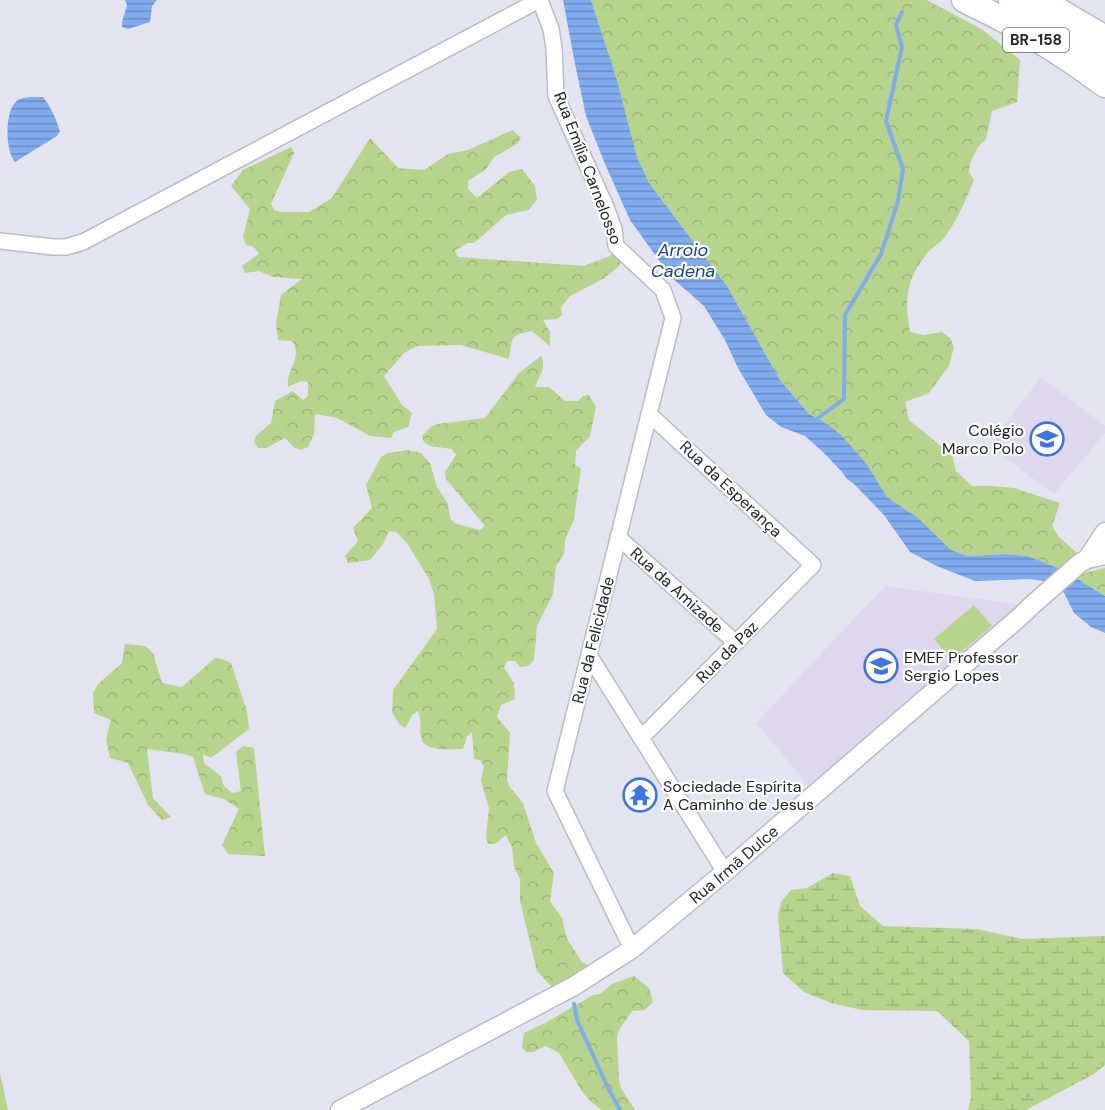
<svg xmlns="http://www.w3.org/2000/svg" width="1105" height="1110" font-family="'DM Sans',sans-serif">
  <defs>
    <pattern id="forest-crowns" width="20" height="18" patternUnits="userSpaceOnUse" patternTransform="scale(1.5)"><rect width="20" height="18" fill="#b6d48c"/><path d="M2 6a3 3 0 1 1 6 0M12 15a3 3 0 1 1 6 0" fill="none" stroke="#9cb679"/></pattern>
    <pattern id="wetland-marsh" width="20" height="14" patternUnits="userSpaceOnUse" patternTransform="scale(1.5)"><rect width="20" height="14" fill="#b6d48c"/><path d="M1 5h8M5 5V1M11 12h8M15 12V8" fill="none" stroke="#9cb679"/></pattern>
    <pattern id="water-rules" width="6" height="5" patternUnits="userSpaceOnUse" patternTransform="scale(1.5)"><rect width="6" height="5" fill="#80acef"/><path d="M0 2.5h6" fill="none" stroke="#698cc2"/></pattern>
  </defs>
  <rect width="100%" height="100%" fill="#e4e4f0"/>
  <path fill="#dfd7ed" d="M1041 377 1105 426V433L1054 494 989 446Z
    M885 586 1015 604 1020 610 809 786 756 723Z"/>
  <path fill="#b6d48c" d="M974 605 992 626 952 660 934 639Z"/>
  <path fill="url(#forest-crowns)" d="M591 0H927L983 30 1020 60 1017 102 992 111 986 139 978 147 970 163 969 172 974 180C966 199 959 217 947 234 943 241 936 245 930 250 906 277 904 299 910 332L923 335 942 332 950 338 954 347 949 366 929 393 905 402 909 420 952 455 956 471 972 486H993L1014 488 1060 503 1052 526 1059 537 1076 552 1075 560 1063 570 1028 556 1006 554 968 556 951 550 918 519 887 497 866 463 824 422 809 414 780 380 727 286 649 183 637 157 617 80Z
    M513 130 521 138 517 144 494 157 486 169 468 181V189L477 198 509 172 522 169 535 186 537 200 528 210 506 215 474 243H467L455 251 458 257 584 266 610 256 614 251 622 260 618 267 603 279 570 296 561 307 562 314 557 319 543 320 550 332V346L532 331C509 335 513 337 509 359L461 345 417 346 404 353 384 376 402 405 412 413 408 427 394 432 391 438 370 436 337 418 315 414 314 434 308 447 301 450 295 448 285 438 266 448H258L254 442 256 436 271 423 275 401 293 391 303 400 308 396V382L301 381 288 387C285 371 304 357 292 341L278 340 276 323 281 295 302 279 273 277 259 271 245 273 242 266 259 254 254 247 246 245 243 237 250 209 231 186 243 170 291 147 294 153 271 204 274 210 281 212H309L332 198 370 138 398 168 424 170 448 154 468 150Z
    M541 356C547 367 539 376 535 387H549L565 401H578L583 396 589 395 596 407 590 436 576 451 575 465 581 468 574 519 565 540 564 554 556 566 553 594 537 626 534 660 528 666 520 667 515 661H507L504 667 514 684 515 699 501 705 497 717 510 733 507 779 509 786 523 803 536 843 554 873 550 901 562 918 567 939 582 962 590 966 573 978 552 987 537 971 520 901V879L514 867 512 848 506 835 495 844H488L486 837 489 808 481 781 484 766 480 760 474 759 472 732 467 736 463 749C453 749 426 752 422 740 418 732 423 722 418 711L412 715 405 728 399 724 392 712 393 690 437 629 434 594 429 579 407 543 396 532 389 531 383 544 370 560 348 563 345 556 358 541 353 528 372 508 366 485 381 457 388 453 407 450 421 453 430 463 437 487 448 504 450 518 454 523 480 530 485 526 446 479 445 472 456 455 452 449 430 446 424 442 422 436 432 426 438 424 485 418 519 373Z
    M1105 568V596L1072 576Z
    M125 644 145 646 153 653 162 683 182 687 215 658 222 659 231 663 247 711 249 729 211 758 203 754 204 763 221 776 224 786 232 793 241 791 236 752 243 746 254 748 265 856 228 854 222 845 239 809 224 799 205 794 193 757 184 754 147 749 153 798 171 817 162 820 148 805 128 763 110 758 106 739 111 720 94 713 93 693 98 684 122 663Z
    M634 976 649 988 653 1002 645 1010 632 1011 619 1030 617 1037 619 1081C621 1092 630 1100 635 1110H602L590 1101 581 1090 559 1053 546 1046 533 1052H526L522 1047 524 1033 545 1023 593 995 600 994 612 984Z
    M0 1073 8 1110H0Z"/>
  <path fill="url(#wetland-marsh)" d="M833 873 850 876 860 906 883 926 977 929 1022 939 1105 936V1065L1094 1074 1026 1110H968L971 1097 969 1041 937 1011 862 1010 831 1003 804 992 783 973 778 916 781 902 791 890 807 888Z"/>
  <path fill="url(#water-rules)" d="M125 0H157L152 6 150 22 128 29 122 27V22L127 5Z
    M563 0H591L617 80 637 157 649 183 727 286 780 380 809 414 824 422 841 435 866 463 887 497 918 518 951 550 968 556 1006 554 1028 556 1063 570 1105 596V633L1091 627 1074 613 1061 587 1051 582 1029 579 975 581 939 567 910 552 884 515 854 484 847 479 842 472 823 452 805 436 781 427 766 415 738 368 725 340 704 306 671 277 630 220 605 164 586 116 575 64Z
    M37 97H43C51 107 56 119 60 131L57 136 15 162C5 151 4 109 18 100 23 97 31 97 37 97Z"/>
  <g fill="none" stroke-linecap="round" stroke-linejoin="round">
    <path stroke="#80acef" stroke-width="4" d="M814 421 844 399 845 315 881 254 898 201 903 169 886 121 902 47 896 25 902 12
      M574 1004 577 1020 608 1088 620 1110"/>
    <defs>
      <path id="minor" d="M540 0 551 29 554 48 556 96 606 207 614 229 616 246 663 290 673 318 555 791 632 949
        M0 241 53 247H66L83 242 539 0
        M618 537 736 643
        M589 655 725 872
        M641 738 813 565 649 414"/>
      <g id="tertiary">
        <path d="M1087 559 1105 532"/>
        <path id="s1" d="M340 1110 574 986 632 949 725 872 1022 615 1031 606 1080 563 1087 559 1105 555"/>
      </g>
      <path id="trunk" d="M964 0C1013 23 1062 53 1105 85
        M1011 0 1105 61
        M1041 0 1105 38"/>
    </defs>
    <use href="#minor" stroke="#bbbcc7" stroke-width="18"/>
    <use href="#tertiary" stroke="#bbbcc7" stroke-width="21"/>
    <use href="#trunk" stroke="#bbbcc7" stroke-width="27"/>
    <use href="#minor" stroke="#fff" stroke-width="15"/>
    <use href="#tertiary" stroke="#fff" stroke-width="18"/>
    <use href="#trunk" stroke="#fff" stroke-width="24"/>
  </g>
  <defs>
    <symbol id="school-ring" viewBox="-11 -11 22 22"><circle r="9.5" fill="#fff" stroke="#3c75e4" stroke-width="1.5"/><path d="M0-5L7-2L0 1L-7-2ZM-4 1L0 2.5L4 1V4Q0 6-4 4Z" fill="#3c75e4"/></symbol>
    <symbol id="temple-ring" viewBox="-11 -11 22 22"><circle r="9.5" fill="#fff" stroke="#3c75e4" stroke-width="1.5"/><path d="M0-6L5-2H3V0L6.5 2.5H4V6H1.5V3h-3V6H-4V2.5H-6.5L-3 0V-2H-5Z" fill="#3c75e4"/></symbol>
  </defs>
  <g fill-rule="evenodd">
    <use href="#school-ring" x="1028" y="420" width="38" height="38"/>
    <use href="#school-ring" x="862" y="647" width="38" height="38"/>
    <use href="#temple-ring" x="621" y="776" width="38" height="38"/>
  </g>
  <g text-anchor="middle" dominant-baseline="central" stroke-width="4.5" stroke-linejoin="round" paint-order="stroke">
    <rect fill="#fff" stroke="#66676a" stroke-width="1.5" x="1003" y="28" width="66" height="24" rx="4.5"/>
    <g font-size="15" font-weight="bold" fill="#25262a">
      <text x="1036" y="40">BR-158</text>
    </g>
    <g font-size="16" fill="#25262a" stroke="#fff">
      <text transform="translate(588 168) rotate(69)">Rua Emília Carnelosso</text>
      <text transform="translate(731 489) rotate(43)">Rua da Esperança</text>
      <text transform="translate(677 590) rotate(42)">Rua da Amizade</text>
      <text transform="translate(593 640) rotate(-76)">Rua da Felicidade</text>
      <text transform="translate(727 652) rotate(-45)">Rua da Paz</text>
      <text stroke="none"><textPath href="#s1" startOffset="466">Rua Irmã Dulce</textPath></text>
    </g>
    <g font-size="16" fill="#25262a" stroke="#fff" text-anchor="start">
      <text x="1024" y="430" text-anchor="end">Colégio<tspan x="1024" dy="18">Marco Polo</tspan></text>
      <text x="904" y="657">EMEF Professor<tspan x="904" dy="18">Sergio Lopes</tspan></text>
      <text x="663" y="786">Sociedade Espírita<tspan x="663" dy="18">A Caminho de Jesus</tspan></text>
    </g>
    <g font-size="18" font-style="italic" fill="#104693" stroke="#fff">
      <text x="683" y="250">Arroio<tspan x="683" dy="21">Cadena</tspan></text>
    </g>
  </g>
</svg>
